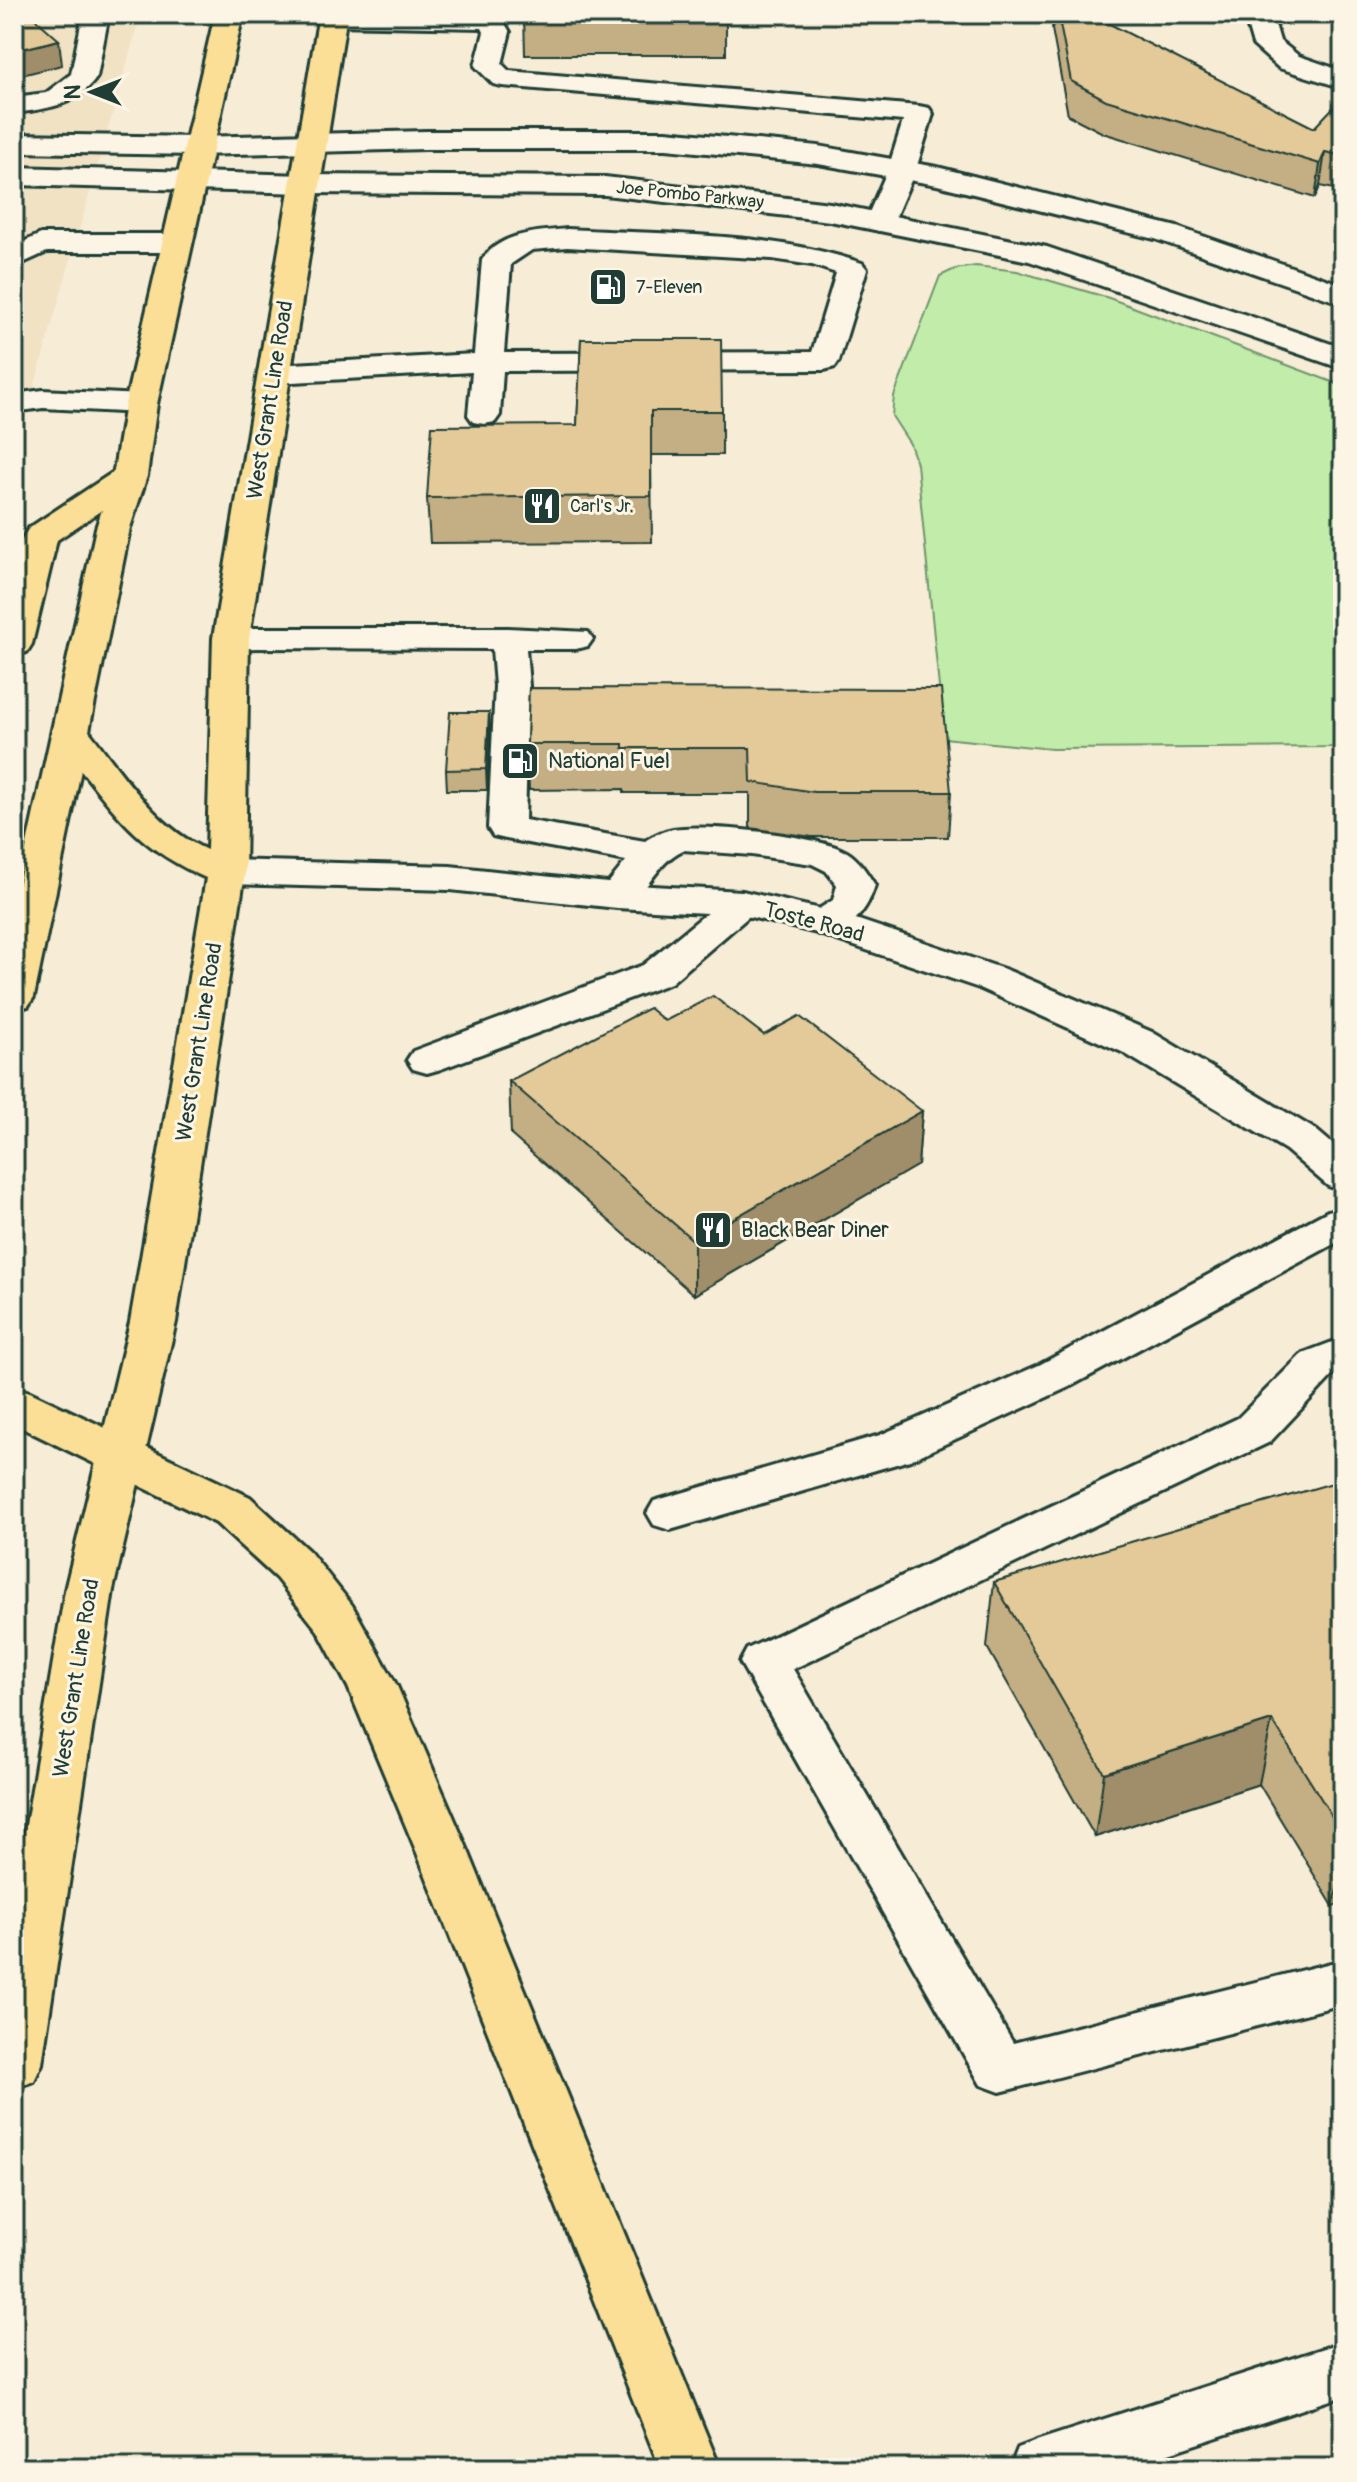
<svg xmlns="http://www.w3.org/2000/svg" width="1357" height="2482" font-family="Pangolin,sans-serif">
  <rect width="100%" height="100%" fill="#f7ecd6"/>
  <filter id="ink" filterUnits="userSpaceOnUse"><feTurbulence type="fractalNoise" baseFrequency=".0125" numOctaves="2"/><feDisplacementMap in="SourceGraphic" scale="16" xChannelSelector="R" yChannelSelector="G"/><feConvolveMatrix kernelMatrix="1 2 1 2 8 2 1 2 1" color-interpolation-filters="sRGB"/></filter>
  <g filter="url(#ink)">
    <path fill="#f1e2c4" d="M14 14H141L14 457Z"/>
    <path fill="#c1eca9" stroke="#70946e" stroke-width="2" d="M976 266 1017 271 1109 298 1343 386V747L1052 749 944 738 917 464 910 444 892 416 894 396 940 276 955 269Z"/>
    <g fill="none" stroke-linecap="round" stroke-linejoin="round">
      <defs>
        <path id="service" d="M83 14H109L97 77C77 106 46 109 14 113V97L46 93 71 74Z
          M321 14H492L501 17 510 32 502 64 509 71 919 106 929 108 933 114 916 169 893 222 889 228 879 231 869 228 865 222 888 169 903 121 502 86 493 84 475 66 484 32 482 28 332 25 323 23 319 17Z
          M567 229C665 235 769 231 862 263L867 269 839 361 835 367 824 370 503 371 500 415 495 422 484 424 473 422 468 415 472 372 275 383 264 381 260 374 264 367 275 365 474 354 482 260C501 232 537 232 567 229ZM567 247 772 259 812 265 836 273 812 352 504 353 511 264 532 250Z
          M41 234H177L187 237 191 243 187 249 177 252H47L14 267V246Z
          M43 390 141 395 152 397 157 404 152 411 141 413 43 408 14 412V394Z
          M231 628H508L588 632 593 639 588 646 576 649H526L529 686 525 820 645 841C654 835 662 831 673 829 706 823 818 835 847 852 859 859 867 873 875 885 866 915 845 939 811 930L805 922 811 914 833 900 837 885 826 871 812 864 752 855 683 850C648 866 644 915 604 904L598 896 626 861 506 839 493 836 488 828 495 686 492 649 231 648 219 645 214 638 219 631Z
          M742 891 755 895 761 903 755 911 671 983 441 1069 427 1073 413 1069 407 1060 413 1051 643 965 729 895Z
          M1343 1207V1239L1069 1387 910 1460 670 1530 654 1525 647 1513 654 1501 880 1435 1039 1365 1328 1211Z
          M1343 1338V1371L1333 1375 1270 1442 793 1669 1013 2043 1343 1960V2004L1000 2092 981 2085 740 1662 747 1649 1238 1418 1303 1353Z
          M1343 2342V2396L1123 2468H1010L1018 2448 1039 2440Z"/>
        <path id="minor" d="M1244 14H1272L1280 41 1299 56 1343 71V88L1279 68 1253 45Z
          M426 131H666L818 146 937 167 1177 227 1343 285V304L1155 239 937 185 818 164 666 149H426L197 155 14 152V134L197 137Z
          M14 167 305 175 605 177 830 203 1047 247 1343 348V369L1029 261 830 221 605 195 305 193 14 185Z
          M226 860 450 866 617 884 742 891 838 913 1007 970 1152 1032 1316 1130 1343 1153V1191L1328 1186 1286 1150 1122 1052 979 988 813 932 742 915 617 908 450 890 226 884 212 880 207 872 212 864Z"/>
        <path id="primary" d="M215 14H243L157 404 147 476 130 528 89 731C122 773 156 828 207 850L213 638 319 14H347L249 638 245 872 176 1322 113 1590 42 2064 34 2081 14 2088V1897L65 1590 130 1322 206 878C143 850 122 822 81 770L34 997 28 1006 14 1010V904L96 528 113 476 125 404Z"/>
        <path id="motorway" d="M130 466 142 469 147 476 142 483 57 540 32 644 27 652 14 655C14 616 5 562 29 528L118 469Z
          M14 1387 30 1392 250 1497 310 1552 352 1605 397 1686 469 1853 720 2468H660L417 1853 348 1687 318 1631 276 1578 216 1523 14 1424Z"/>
      </defs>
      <use href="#service" stroke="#1f3d34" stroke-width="6"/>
      <use href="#minor" stroke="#1f3d34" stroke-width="6"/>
      <use href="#primary" stroke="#1f3d34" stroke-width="6"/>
      <use href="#motorway" stroke="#1f3d34" stroke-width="6"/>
      <use href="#service" fill="#fcf5e5" fill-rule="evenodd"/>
      <use href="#minor" fill="#fcf5e5" fill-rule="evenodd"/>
      <use href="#primary" fill="#fbdf96" fill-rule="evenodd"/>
      <use href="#motorway" fill="#fbdf96" fill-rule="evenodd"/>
    </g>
    <path fill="#c4ae84" stroke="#1f3d34" stroke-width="2" d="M524 14H726V55H525Z
      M1054 14H1090L1314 128 1343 98V191L1320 186 1315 198 1103 133 1068 115 1052 29Z
      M581 339 722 411V455H651L652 542 430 543 427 498 577 425Z
      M529 688 951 792 948 837H812L750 828V793H624V789L529 790 527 744Z
      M490 733 487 790H447L446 770Z
      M665 1021 764 1035 922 1111 918 1165 694 1295 511 1135 509 1081Z
      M1343 1480V1903L1333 1906 1259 1784 1095 1837 987 1647 994 1582Z"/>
    <path fill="#a08d6b" stroke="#1f3d34" stroke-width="2" d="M59 40 62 65 14 77V51Z
      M1325 152 1320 186 1315 198 1320 164Z
      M489 712 490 733 487 790 486 769Z
      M922 1111 918 1165 694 1295V1241Z
      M1272 1720 1259 1784 1095 1837 1104 1773Z
      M1343 1864V1903L1333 1906Z"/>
    <path fill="#e4ca99" stroke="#1f3d34" stroke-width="2" d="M14 14H30L59 40 14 51Z
      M524 14H726V15H524Z
      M1058 14H1090L1314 128 1343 97V156L1325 152 1320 164 1106 100 1071 81Z
      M581 339H721L722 411H651V496L427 498 432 426 577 425Z
      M529 688 941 689 951 792H814L751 782 750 748H623V744H527Z
      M450 712H489L486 769 446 770Z
      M713 996 764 1035 799 1016 922 1111 694 1241 509 1081 649 1008 665 1021Z
      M1343 1480V1834L1272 1720 1104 1773 994 1582Z"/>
  </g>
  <defs>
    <symbol id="fuel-square" viewBox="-11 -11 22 22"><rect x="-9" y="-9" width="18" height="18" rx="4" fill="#1f3d34" stroke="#fcf5e5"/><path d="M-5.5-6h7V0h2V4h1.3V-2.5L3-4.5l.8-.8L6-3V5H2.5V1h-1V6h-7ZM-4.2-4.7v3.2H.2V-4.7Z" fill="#fff"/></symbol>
    <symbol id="restaurant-square" viewBox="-11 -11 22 22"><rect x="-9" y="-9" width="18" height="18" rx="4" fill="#1f3d34" stroke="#fcf5e5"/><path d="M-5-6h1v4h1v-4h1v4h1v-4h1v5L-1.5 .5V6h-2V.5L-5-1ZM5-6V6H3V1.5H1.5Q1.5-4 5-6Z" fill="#fff"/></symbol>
  </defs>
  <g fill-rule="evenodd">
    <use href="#fuel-square" x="586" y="265" width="44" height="44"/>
    <use href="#restaurant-square" x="520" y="484" width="44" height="44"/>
    <use href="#fuel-square" x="498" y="739" width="44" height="44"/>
    <use href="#restaurant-square" x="691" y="1208" width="44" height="44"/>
  </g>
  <g text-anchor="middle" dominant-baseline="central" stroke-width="6" stroke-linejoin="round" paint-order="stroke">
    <g font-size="18" fill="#1f3d34" stroke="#fcf5e5">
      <text transform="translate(690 195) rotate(6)">Joe Pombo Parkway</text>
    </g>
    <g font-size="18" fill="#1f3d34" stroke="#fcf5e5" text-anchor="start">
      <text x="636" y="287">7-Eleven</text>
      <text x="570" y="506">Carl's Jr.</text>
    </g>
    <g font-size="22" fill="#1f3d34" stroke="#fcf5e5">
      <text transform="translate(270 400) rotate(-81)">West Grant Line Road</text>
      <text transform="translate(814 922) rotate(15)">Toste Road</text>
      <text transform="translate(199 1042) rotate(-81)">West Grant Line Road</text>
      <text transform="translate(76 1678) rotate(-81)">West Grant Line Road</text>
    </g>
    <g font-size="22" fill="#1f3d34" stroke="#fcf5e5" text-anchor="start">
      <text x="548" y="761">National Fuel</text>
      <text x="741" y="1230">Black Bear Diner</text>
    </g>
  </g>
  <rect width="1357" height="2482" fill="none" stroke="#fcf5e5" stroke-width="48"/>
  <rect x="24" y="24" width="1309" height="2434" fill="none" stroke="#1f3d34" stroke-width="3" filter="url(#ink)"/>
  <g transform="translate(92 92) rotate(270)" stroke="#fcf5e5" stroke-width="6" paint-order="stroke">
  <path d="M0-6L14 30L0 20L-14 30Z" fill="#1f3d34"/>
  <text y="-12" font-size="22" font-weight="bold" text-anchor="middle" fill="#1f3d34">N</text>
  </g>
</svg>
